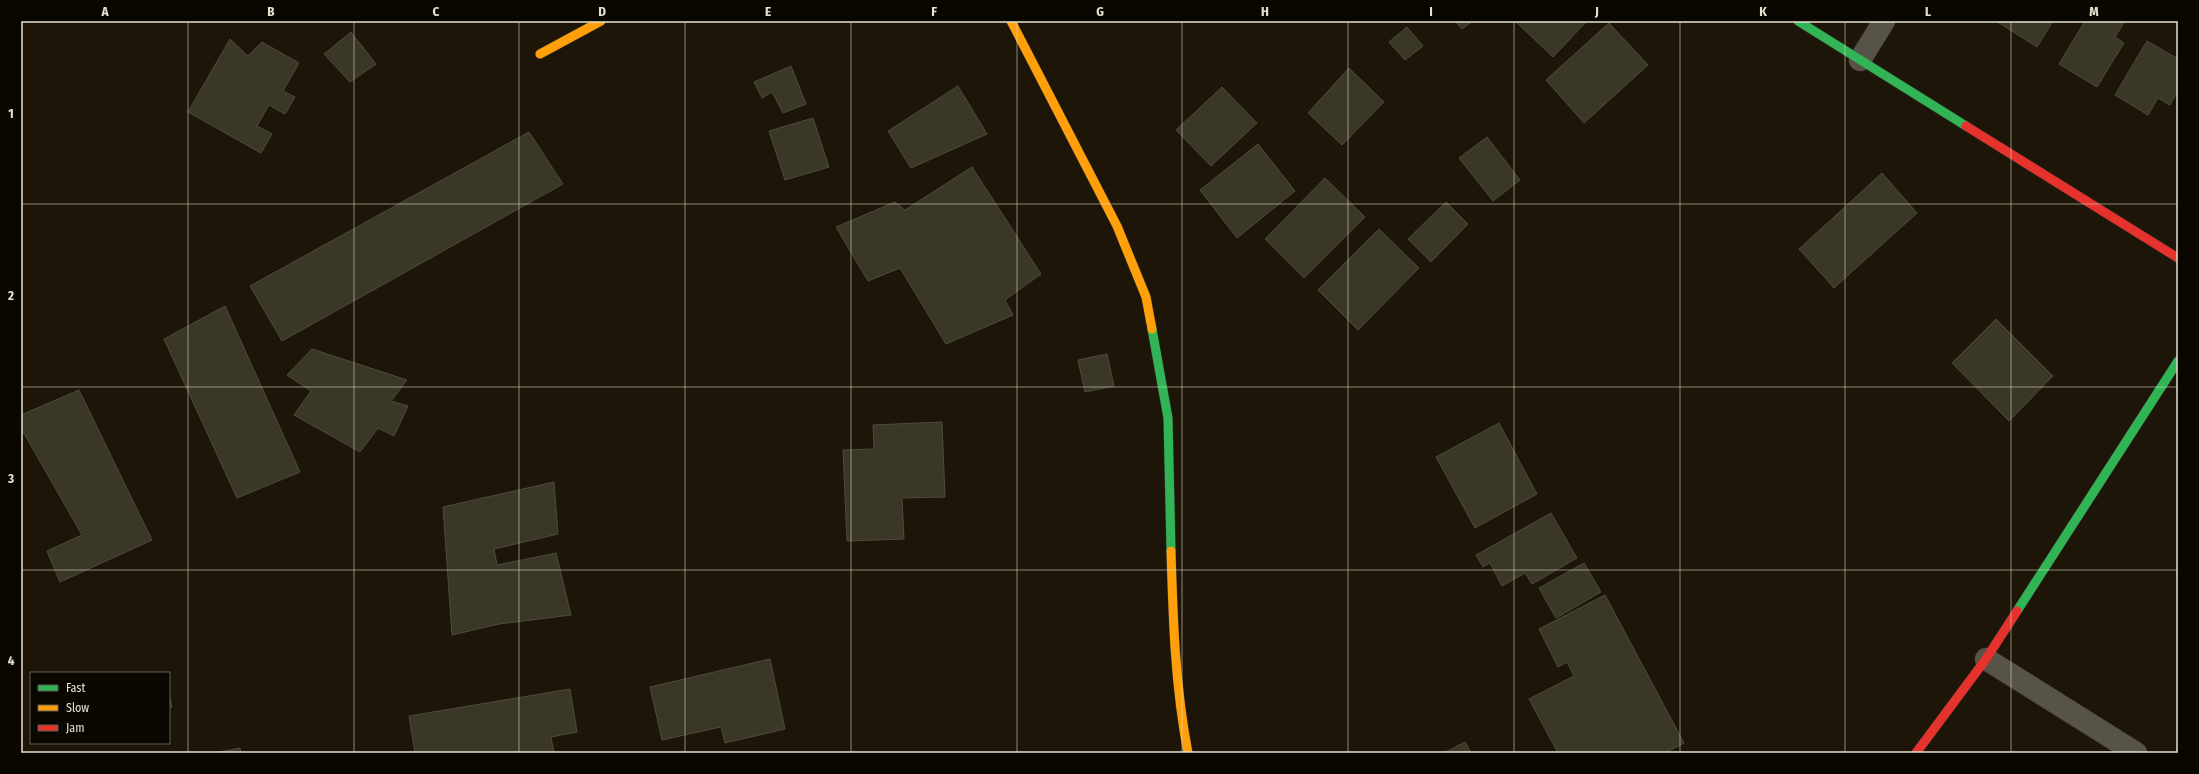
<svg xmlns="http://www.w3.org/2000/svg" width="2199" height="774" font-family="'Fira Sans Condensed',sans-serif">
  <rect width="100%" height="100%" fill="#1d1608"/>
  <path fill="#3a3727" stroke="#4d4b3e" d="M1455 21H1473L1462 29Z
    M1515 21H1587L1553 57Z
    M1996 21H2053L2037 47Z
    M2085 21H2125L2115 37 2124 43 2097 87 2059 64Z
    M1609 23 1648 65 1584 123 1546 80Z
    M1407 27 1423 46 1405 60 1389 42Z
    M351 32 376 64 350 82 324 54Z
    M230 39 248 56 262 42 299 63 283 91 295 97 285 114 269 105 257 126 272 134 261 153 188 112Z
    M2147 41 2178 59V91L2170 105 2158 98 2148 115 2115 95Z
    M791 66 806 104 783 113 772 92 762 98 754 82Z
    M1349 68 1384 102 1342 145 1308 113Z
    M958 86 987 134 911 168 888 131Z
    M1222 87 1257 123 1211 166 1176 130Z
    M813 118 829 167 785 180 769 131Z
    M529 132 563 184 282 341 250 286Z
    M1487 137 1520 180 1493 201 1459 158Z
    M1258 144 1295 191 1237 238 1200 190Z
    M972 167 1041 274 1005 300 1013 315 946 344 900 268 868 281 836 227 895 202 905 210Z
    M1882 173 1917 213 1834 288 1799 249Z
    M1325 178 1365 217 1304 278 1265 239Z
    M1446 202 1468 224 1431 262 1408 239Z
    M1379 229 1419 268 1358 330 1318 290Z
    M225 306 300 472 237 498 164 339Z
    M1996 319 2053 376 2009 421 1952 363Z
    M312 349 407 380 391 401 408 406 394 436 378 428 360 452 294 415 311 391 287 375Z
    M1107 354 1114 386 1085 392 1078 360Z
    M79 390 152 540 60 582 47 551 82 535 21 428V415Z
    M942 422 945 497 902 498 904 539 847 541 843 450 874 449 873 425Z
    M1499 423 1537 494 1475 528 1436 457Z
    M554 482 558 534 494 549 497 565 556 553 571 615 499 624 452 635 443 507Z
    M1551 513 1577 558 1532 584 1525 573 1502 586 1490 563 1483 567 1476 555Z
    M1584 563 1601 592 1556 618 1539 588Z
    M1605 595 1684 743 1665 753H1558L1529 699 1574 676 1567 662 1558 667 1539 629Z
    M770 659 785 729 725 743 721 727 662 740 650 687Z
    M570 689 577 732 551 737 554 753H415L409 716Z
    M169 694 172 707H169Z
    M1465 742 1471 753H1444Z
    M240 748 241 753H215Z"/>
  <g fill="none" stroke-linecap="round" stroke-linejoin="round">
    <defs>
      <path id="street" d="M1860 60 1884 21
        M1986 659 2136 753"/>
      <path id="fast" d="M1798 21 1966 126
        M1152 329 1168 418 1171 551
        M2017 611 2178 361"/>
      <path id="slow" d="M1011 21 1117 226 1146 297 1152 329
        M540 54 601 21
        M1171 551C1173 619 1175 686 1188 753"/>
      <path id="jam" d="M1966 126 2178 258
        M1916 753 1986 659 2017 611"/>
    </defs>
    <use href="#street" stroke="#342f26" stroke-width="23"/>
    <use href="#fast" stroke="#342f26" stroke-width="10"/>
    <use href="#slow" stroke="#342f26" stroke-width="10"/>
    <use href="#jam" stroke="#342f26" stroke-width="10"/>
    <use href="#street" stroke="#585348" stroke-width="22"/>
    <use href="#fast" stroke="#30b455" stroke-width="9"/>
    <use href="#slow" stroke="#ff9f0a" stroke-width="9"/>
    <use href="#jam" stroke="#e5322d" stroke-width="9"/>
  </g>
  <path fill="none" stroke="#e9e1cf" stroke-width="1" stroke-opacity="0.55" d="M188 21V753M354 21V753M519 21V753M685 21V753M851 21V753M1017 21V753M1182 21V753M1348 21V753M1514 21V753M1680 21V753M1845 21V753M2011 21V753M21 204H2178M21 387H2178M21 570H2178"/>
  <rect width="2199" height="774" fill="none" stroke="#0a0600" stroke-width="44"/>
  <rect x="30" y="672" width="140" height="72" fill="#0a0600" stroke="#635e53"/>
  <rect x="38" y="685" width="20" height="6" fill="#30b455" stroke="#635e53"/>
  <text x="66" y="692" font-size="12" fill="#e9e1cf">Fast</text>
  <rect x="38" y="705" width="20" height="6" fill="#ff9f0a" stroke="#635e53"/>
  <text x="66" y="712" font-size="12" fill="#e9e1cf">Slow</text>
  <rect x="38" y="725" width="20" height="6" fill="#e5322d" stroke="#635e53"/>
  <text x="66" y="732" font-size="12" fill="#e9e1cf">Jam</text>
  <rect x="22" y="22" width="2155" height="730" fill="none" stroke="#e9e1cf" stroke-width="1.5"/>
  <g font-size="13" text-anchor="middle" font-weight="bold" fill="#e9e1cf">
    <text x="105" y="16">A</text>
    <text x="271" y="16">B</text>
    <text x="436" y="16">C</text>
    <text x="602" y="16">D</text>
    <text x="768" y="16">E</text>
    <text x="934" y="16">F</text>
    <text x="1100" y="16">G</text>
    <text x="1265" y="16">H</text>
    <text x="1431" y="16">I</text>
    <text x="1597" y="16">J</text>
    <text x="1763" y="16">K</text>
    <text x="1928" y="16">L</text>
    <text x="2094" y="16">M</text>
    <text x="11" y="118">1</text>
    <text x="11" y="300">2</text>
    <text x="11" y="483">3</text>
    <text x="11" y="665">4</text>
  </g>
</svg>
